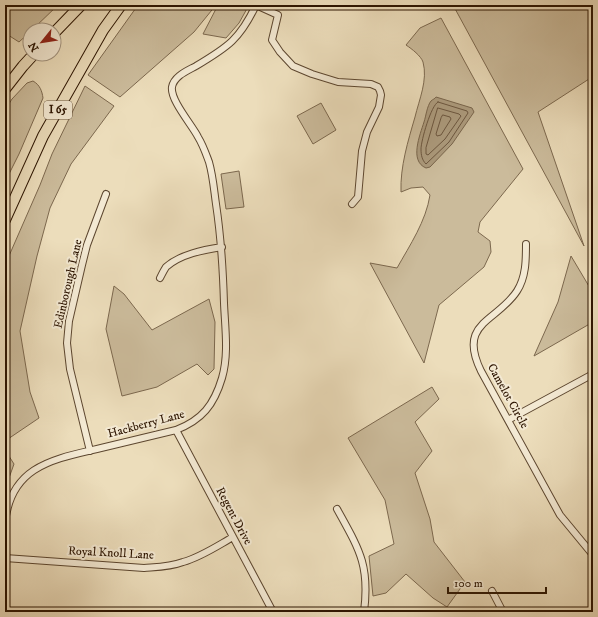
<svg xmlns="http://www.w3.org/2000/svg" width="598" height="617" font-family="'IM FELL DW Pica',serif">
  <rect width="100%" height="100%" fill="#ecddbb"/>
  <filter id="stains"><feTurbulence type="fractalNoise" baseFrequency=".005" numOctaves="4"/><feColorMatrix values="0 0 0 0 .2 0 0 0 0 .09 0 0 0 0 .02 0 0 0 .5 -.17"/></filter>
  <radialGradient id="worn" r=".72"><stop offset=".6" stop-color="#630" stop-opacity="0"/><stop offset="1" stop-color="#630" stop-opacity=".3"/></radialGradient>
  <path fill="#cbbb9b" stroke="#7c684e" d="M5 5H58L32 30H30V32L19 42 5 33Z
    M138 5H216L194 32 120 97 88 75Z
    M218 5H249L239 23 226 38 203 34Z
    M453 5H593V73L589 79 538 112 584 246Z
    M441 18 523 169 480 222 478 232 490 241 491 252 484 267 439 305 424 363 370 263 397 268C410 245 426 221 430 195L423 187 411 188 401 192C400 167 408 141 415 117 419 100 428 80 423 62 421 56 412 49 406 45L420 28Z
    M33 81C40 85 42 91 43 98L19 154 5 182V110L12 99 27 83Z
    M85 86 114 106 71 164 50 208 37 256 20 331 30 392 39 418 5 441V265L40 185 52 154Z
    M321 103 336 130 313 144 297 116Z
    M239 171 244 207 226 209 221 174Z
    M571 256 593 293V322L534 356 558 302Z
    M114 286 124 294 152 330 209 299 215 322 214 369 208 375 197 364 157 387 122 396 106 329Z
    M432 387 439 399 415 422 432 451 415 473 430 519 434 542 465 582 447 607 433 598 406 574 386 593 373 596 369 556 394 544 385 500 348 438Z
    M5 450 14 464 5 489Z"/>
  <path fill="#ab997b" stroke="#78644a" d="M436 97 472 108 474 112 452 144 430 167 426 168C409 161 420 135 424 122 426 116 427 106 431 101 433 99 435 99 436 97Z"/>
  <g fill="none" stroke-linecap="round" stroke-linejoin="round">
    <path stroke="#6c563e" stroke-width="1" d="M438 102 467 111 468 113 449 142 426 164C422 160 421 155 421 149 421 141 431 105 438 102Z
      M438 108 459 114 461 116 445 139 428 155 426 154V148Z
      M443 115 450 117 451 119 441 135 437 136 436 134 441 118Z"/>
    <defs>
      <path id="minor" d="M256 5 278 15 272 40 280 52 293 66 312 74 338 82 371 84 378 87 380 91 381 95 379 107 367 132 362 151 358 197 352 204
        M526 244C526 260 526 277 517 291 497 322 457 322 481 371L560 515 593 555
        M160 278C162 274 164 270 166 267 181 254 203 250 222 247
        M508 420 593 374
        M176 430 273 612
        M90 451 70 369 67 343 69 321 82 265 87 245 106 194
        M337 509C359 549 370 565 364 612
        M5 524C10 465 55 459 101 448 126 442 151 436 176 430 202 420 214 405 222 378 229 354 225 328 224 303 223 270 221 237 216 204 214 190 213 176 209 162 206 154 203 145 198 137 192 125 170 100 172 87 174 76 187 71 196 66 228 47 240 39 256 5
        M5 558 144 568C157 567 170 567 183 562 201 557 217 546 233 537
        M492 591 503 612"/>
      <path id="highway" d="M54 33 81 5
        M5 89 23 66 34 54
        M5 220 43 136 103 30 121 5"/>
    </defs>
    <use href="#minor" stroke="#5c462f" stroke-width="8"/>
    <use href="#highway" stroke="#2c1400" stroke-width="12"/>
    <use href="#minor" stroke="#f3e9d3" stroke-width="6"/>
    <use href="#highway" stroke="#ecddbb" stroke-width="10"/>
  </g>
  <g text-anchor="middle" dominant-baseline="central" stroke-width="4" stroke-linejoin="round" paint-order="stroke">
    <rect fill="#f3e9d3" stroke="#68543f" stroke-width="1" x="44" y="101" width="28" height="18" rx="3"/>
    <g font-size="11" font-weight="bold" fill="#2c1400">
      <text x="58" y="110">I 65</text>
    </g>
    <g font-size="12" fill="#2c1400" stroke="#f3e9d3">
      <text transform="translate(68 284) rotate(-77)">Edinborough Lane</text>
      <text transform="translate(508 396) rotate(61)">Camelot Circle</text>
      <text transform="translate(146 424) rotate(-15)">Hackberry Lane</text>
      <text transform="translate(234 516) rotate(62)">Regent Drive</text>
      <text transform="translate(111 553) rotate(3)">Royal Knoll Lane</text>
    </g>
  </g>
  <rect width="598" height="617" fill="none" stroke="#ecddbb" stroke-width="20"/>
  <rect x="6" y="6" width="586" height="605" fill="none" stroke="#2c1400" stroke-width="2"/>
  <rect x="10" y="10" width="578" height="597" fill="none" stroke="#2c1400"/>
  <g transform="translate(42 42) rotate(240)"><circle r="19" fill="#f3e9d3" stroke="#a3947f"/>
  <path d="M0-3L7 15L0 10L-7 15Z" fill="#8f2418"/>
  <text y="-6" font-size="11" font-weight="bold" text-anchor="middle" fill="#2c1400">N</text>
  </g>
  <path d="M448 587v6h98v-6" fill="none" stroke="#2c1400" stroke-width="2"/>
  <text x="454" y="587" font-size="12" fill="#2c1400" stroke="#f3e9d3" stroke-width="3" paint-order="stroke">100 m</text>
  <rect width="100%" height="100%" filter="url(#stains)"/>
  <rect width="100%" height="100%" fill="url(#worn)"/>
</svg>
